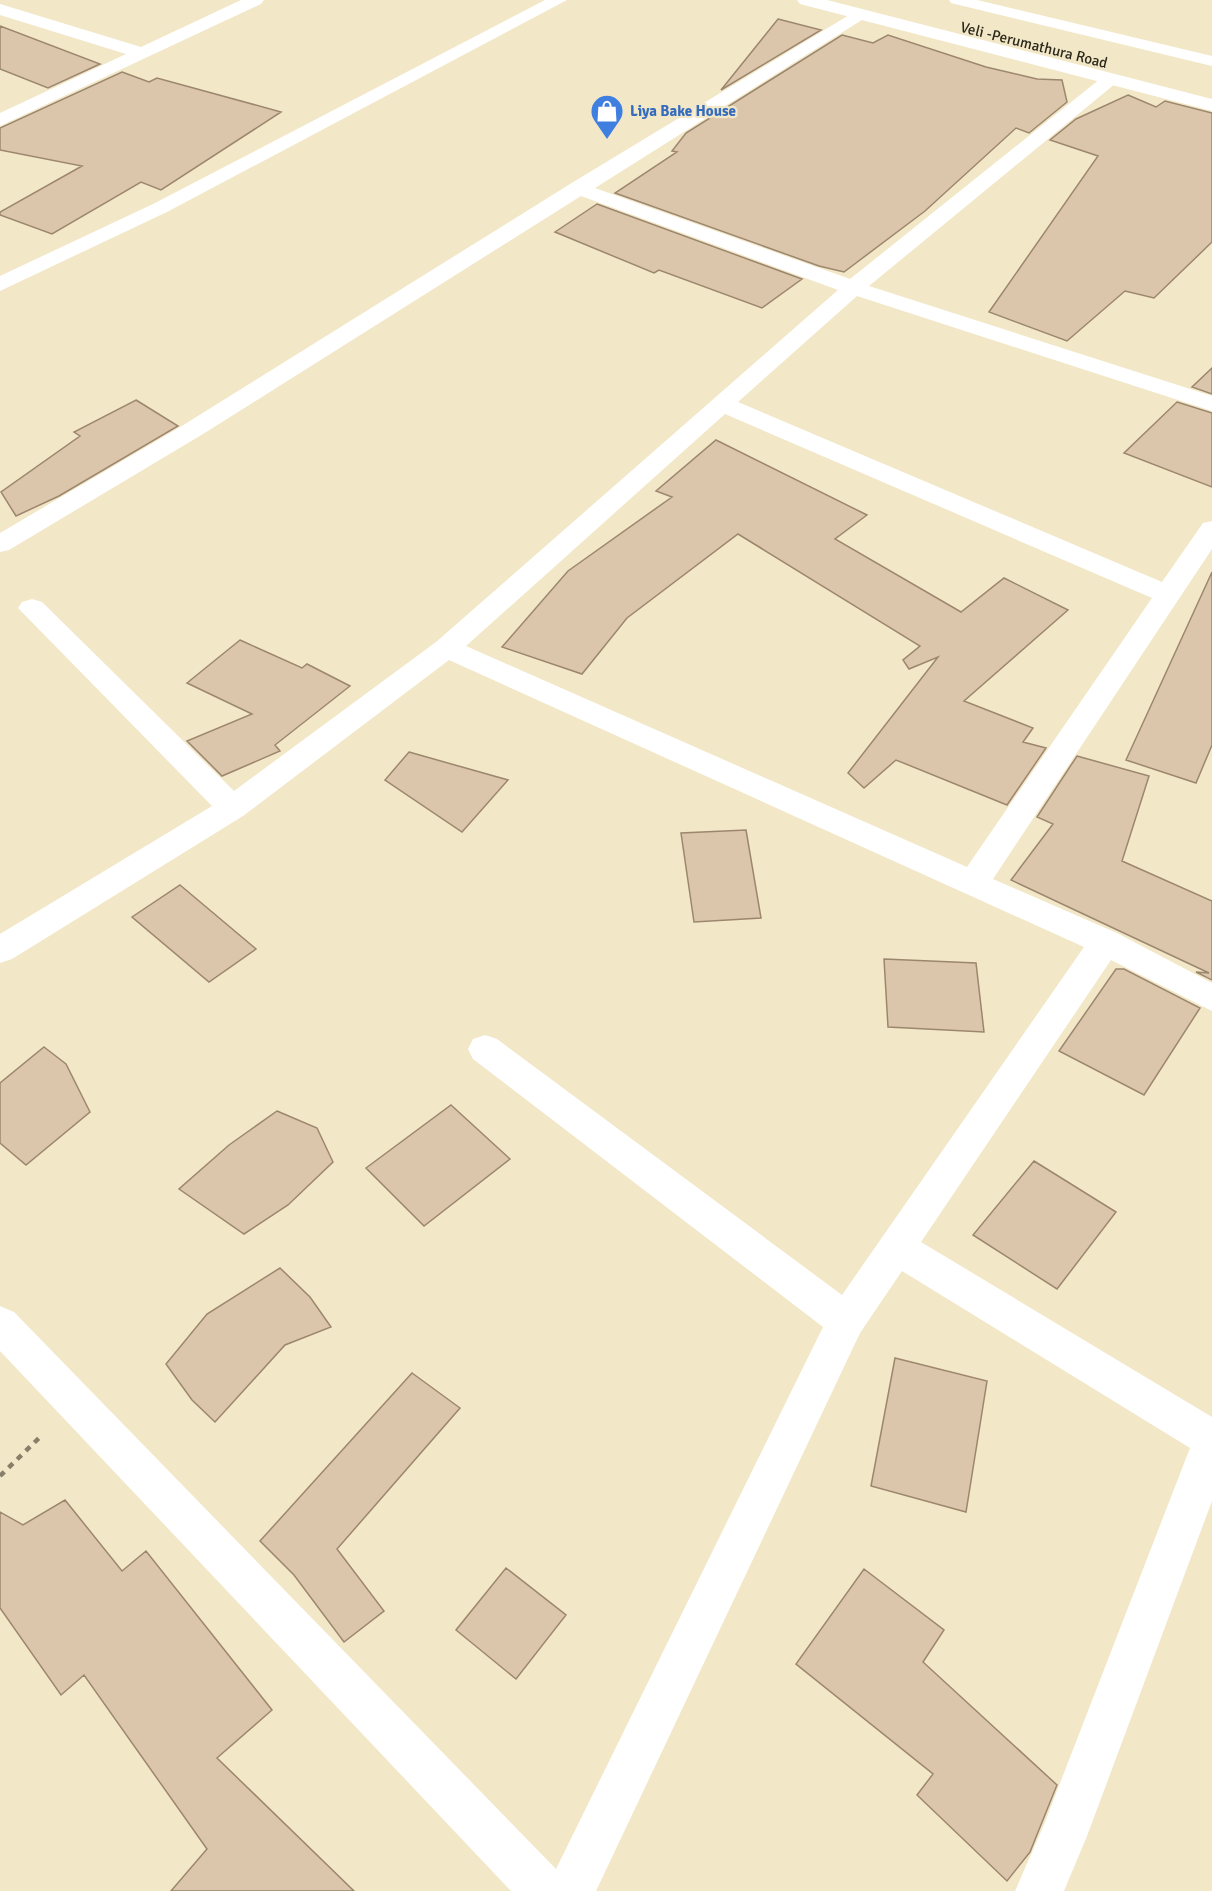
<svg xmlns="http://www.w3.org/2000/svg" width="1212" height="1891" font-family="Signika,sans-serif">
  <rect width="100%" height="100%" fill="#f2e7c7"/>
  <path fill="#dcc6ab" stroke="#9c876e" stroke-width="1.5" d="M778 19 821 30 721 90Z
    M0 26 100 64 48 88 0 69Z
    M842 35 873 43 888 35 986 67 1037 79 1062 80 1067 102 1029 133 1016 128 925 211 844 272 819 266 615 193 677 152 672 151 686 133Z
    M122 72 149 82 157 78 281 112 161 190 141 182 52 234 0 215V212L82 166 0 150V128Z
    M1128 95 1156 107 1165 101 1212 113V242L1154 298 1125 291 1067 341 989 312 1098 156 1050 140 1076 119Z
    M597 204 802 279 762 308 659 270 654 273 555 232Z
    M1212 368V394L1192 387Z
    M136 400 178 426 59 496 16 516 1 492 80 436 74 432Z
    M1177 402 1212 413V487L1124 453Z
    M716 440 867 515 835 539 961 612 1004 578 1068 610 964 701 1033 728 1023 742 1046 748 1007 805 896 760 864 788 848 773 938 657 909 669 903 660 920 646 738 534 627 618 582 674 502 647 568 571 672 497 656 491Z
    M1212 572V745L1196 783 1126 760Z
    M240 640 302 668 307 664 350 686 275 745 280 751 222 776 187 741 252 714 187 683Z
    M409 752 508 780 462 832 385 780Z
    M1077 756 1149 776 1122 861 1212 901V980L1196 972 1209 973 1011 880 1053 824 1037 817Z
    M746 830 761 918 694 922 681 833Z
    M180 885 256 949 209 982 132 917Z
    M884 959 976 963 984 1032 888 1027Z
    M1116 969H1124L1200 1008 1144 1095 1059 1051Z
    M44 1047 66 1064 90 1112 26 1165 0 1143V1083Z
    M451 1105 510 1159 424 1226 366 1168Z
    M277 1111 317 1128 333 1162 288 1205 244 1234 179 1189 229 1145Z
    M1034 1161 1116 1212 1057 1289 973 1235Z
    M280 1268 310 1297 331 1327 285 1345 215 1422 192 1400 166 1364 207 1314Z
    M895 1358 987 1381 966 1512 871 1486Z
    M412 1373 460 1408 337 1549 384 1611 344 1642 294 1575 260 1541Z
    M65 1500 122 1571 146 1551 272 1710 217 1758 354 1891H171L207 1849 84 1675 61 1695 0 1608V1512L23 1525Z
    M506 1568 566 1615 516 1679 456 1630Z
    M864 1569 944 1630 923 1662 1057 1785 1030 1852 1007 1881 917 1795 933 1774 796 1664Z"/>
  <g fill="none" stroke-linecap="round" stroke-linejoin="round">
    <path stroke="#877f6a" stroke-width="4.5" stroke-dasharray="6 6" stroke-linecap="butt" d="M0 1476 40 1437"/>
    <path fill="#fff" fill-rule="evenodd" d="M949 0H977L1212 56V66L951 3Z"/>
    <path fill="#fff" fill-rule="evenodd" d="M241 0H264L261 4 0 126V113L126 54 0 15V4L141 47Z
      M545 0H567L167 212 0 291V276L153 204Z
      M859 9 865 10 868 14 865 18 595 188 850 279 1105 75H1119L1121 79 869 286 1212 396V411L857 296 738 402 1162 582 1203 523 1212 521V549L993 879 1117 933 1212 983V1011L1111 960 921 1242 1212 1417V1501L1087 1836 1064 1891H1015L1043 1827 1190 1448 902 1271 860 1333 596 1891H511L0 1351V1306L14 1312 556 1869 823 1327 473 1059 468 1049 473 1039 485 1035 497 1039 842 1295 1084 947 449 660 243 816 12 959 0 963V934L212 806 18 608 22 602 32 599 42 602 234 791 436 642 838 290 581 196 203 434 9 550 0 552V533L185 424 570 184ZM725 414 1152 598 967 867 466 646Z"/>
    <path fill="#fff" fill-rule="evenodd" d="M797 0H827L1212 99V111L800 4Z"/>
  </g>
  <defs>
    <symbol id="shop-pin" viewBox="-11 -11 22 30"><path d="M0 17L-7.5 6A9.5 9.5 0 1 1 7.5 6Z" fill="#3f7fe0" stroke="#f2e7c7"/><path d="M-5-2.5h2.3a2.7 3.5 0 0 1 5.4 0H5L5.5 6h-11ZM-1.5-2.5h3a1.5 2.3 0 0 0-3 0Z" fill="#fff"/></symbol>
  </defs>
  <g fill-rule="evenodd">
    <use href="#shop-pin" x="588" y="92" width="38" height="52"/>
  </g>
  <g text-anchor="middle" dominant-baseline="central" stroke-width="4.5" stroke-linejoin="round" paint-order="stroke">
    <g font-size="15" fill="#2c281c" stroke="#f2e7c7">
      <text transform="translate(1034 45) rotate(14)">Veli -Perumathura Road</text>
    </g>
    <g font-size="15" font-weight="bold" fill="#366cbe" stroke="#f2e7c7" text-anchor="start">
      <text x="630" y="111">Liya Bake House</text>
    </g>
  </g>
</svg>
